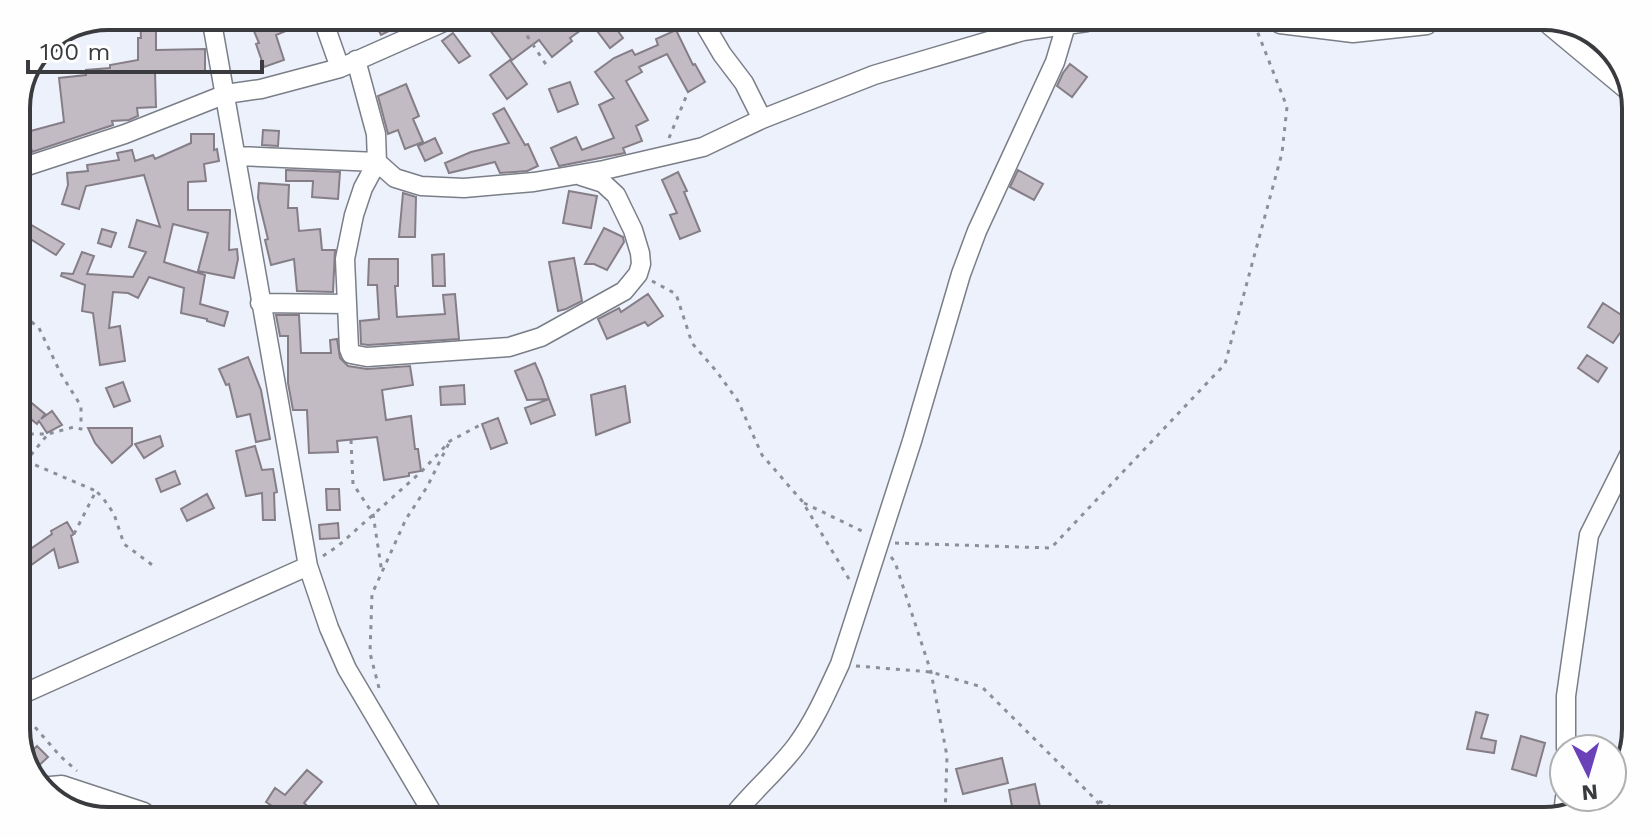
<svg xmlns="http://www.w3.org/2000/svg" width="1652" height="837" font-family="'Work Sans',sans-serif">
  <rect width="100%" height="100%" fill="#ecf1fc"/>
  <path fill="#c3bbc4" stroke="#857e86" stroke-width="2" d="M140 16H156V50L205 49V72H155L156 107 137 108 138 116 129 120 112 121 113 125 32 152 27 132 64 122 59 78 86 75V70L110 68V65L138 60V38H141Z
    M248 17H288L293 28 276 35 284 60 264 67 256 44 259 43Z
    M372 18H415L381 35Z
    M481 18 609 19 623 38 610 48 591 23 570 38 572 41 552 57 539 40 512 60Z
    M676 30 693 65 695 64 705 82 688 92 667 54 639 67 642 72 626 81 648 120 636 126 642 141 623 148 625 153 559 166 551 148 576 137 582 150 614 138 599 105 614 98 595 72 614 58 632 50 635 55 658 45 656 39Z
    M453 33 470 56 459 63 442 41Z
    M510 60 527 84 507 99 490 75Z
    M1070 64 1087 77 1072 97 1057 86 1063 73Z
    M570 82 578 104 558 112 549 89Z
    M406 84 419 116 413 119 423 142 405 149 398 130 388 134 378 96Z
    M504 108 525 145 528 144 538 166 527 171 500 173 495 162 449 173 445 163 471 152 509 143 493 114Z
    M263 130 279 131 278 146 262 145Z
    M191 134H214V150L217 149 219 161 204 164 206 181 188 182V210H230L229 250 237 249 238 259 234 278 198 271 208 233 173 224 164 262 205 275 200 304 228 312 224 326 207 321V319L181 313 184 288 149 277 138 298 128 293 113 292 109 328 120 326 125 361 100 365 93 313 82 311 85 285 61 276 62 273 73 274 82 252 94 256 87 274 133 277 146 252 129 247 137 220 160 227 144 175 86 186 79 209 62 204 68 185 67 173 88 171 87 165 119 160 117 153 132 150 135 161 153 155 155 159 191 143Z
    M435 138 442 153 425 161 418 146Z
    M286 170 340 172 338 199 312 197 313 181H286Z
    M1018 170 1043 184 1034 200 1010 187Z
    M678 172 687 191 684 192 700 231 680 239 670 215 677 213 662 180Z
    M259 183 289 185 288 208H297L299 231 320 229 322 250H335L333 292 297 291 294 259 271 265 265 240 268 239 258 198Z
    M569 191 597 196 591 228 563 223Z
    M403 193 416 197 415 237H399Z
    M16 216 64 244 56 255 16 230Z
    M604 228 623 237 624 242 607 270 594 264H585Z
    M102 229 116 233 111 247 98 243Z
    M444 254 445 286H433L432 255Z
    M574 258 582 301 566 309 558 311 549 262Z
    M369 259H398V286H395L397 317 445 314 443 295 455 294 459 339 368 345 361 344 360 321 379 319 377 285H368Z
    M648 294 663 316 648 326 645 322 607 339 598 319 619 308 621 312Z
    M1603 303 1629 320 1613 343 1588 327Z
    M276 315H299L301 353H331L330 340 337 339 340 358 348 366 367 369 410 366 413 385 382 390 386 420 411 416 415 449H418L421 471 409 473V476L384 480 377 437 337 441 338 452 309 453 307 410H293L288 383V336H280Z
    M1587 355 1607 368 1598 382 1578 368Z
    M248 357 261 390 270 439 256 442 250 414 237 417 229 384 226 385 219 369Z
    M535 363 542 379 549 399 527 400 515 371Z
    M123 382 130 401 114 407 106 388Z
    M464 385 465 404 441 405 440 387Z
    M625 386 630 422 596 435 591 395Z
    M22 395 45 414 41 419 52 411 62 425 47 433 39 421 37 424 16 407V402Z
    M549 399 555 415 531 424 525 408Z
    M498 418 507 443 491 449 482 424Z
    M88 428H132V445L112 463 95 443Z
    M160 436 163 446 144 458 135 444Z
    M255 446 262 470 273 469 277 492 274 493 275 520H263L262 493 246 496 236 451Z
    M175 471 180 484 161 492 156 479Z
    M326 489H339L340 510H327Z
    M207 494 214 508 187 521 181 509Z
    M67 522 74 534 71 536 78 562 59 568 54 549 24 570 16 559 52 534 51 531Z
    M338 523 339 538 320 539 319 525Z
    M1476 712 1488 715 1481 738 1496 741 1494 753 1467 749Z
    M1521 736 1545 743 1536 776 1512 769Z
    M37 746 48 757 33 771 26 764 24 759Z
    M1002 758 1008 783 963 794 956 769Z
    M307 770 322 782 304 803 315 813H283L266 802 275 788 285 795Z
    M1035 784 1040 807 1013 812 1009 790Z"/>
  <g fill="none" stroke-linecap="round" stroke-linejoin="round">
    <defs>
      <path id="street" d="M211 17 308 566 329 628 347 669 433 814
        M322 17 340 68
        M702 20 722 54 744 83 762 119
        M1280 24 1353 33 1427 25
        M1549 25 1633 95
        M356 60 376 134 377 162 363 188 354 215 345 259 349 349 351 354 367 357 509 347 541 337 624 291 638 274 641 264 640 253 633 230 616 195 603 183 581 176
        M236 156 377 162 395 178 421 186 464 188 534 182 604 170 703 147 762 119 874 75 1023 31 1087 22
        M16 172 24 167 125 134 226 94 261 89 340 68 453 18
        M260 303 347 304
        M16 697 308 566
        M1566 749V696L1589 535 1631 451
        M39 787 62 785 144 812
        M1563 815 1565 797
        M733 816C753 791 777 771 796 746 814 722 827 692 840 664L912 441 961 274 977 231 1055 62 1066 25"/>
    </defs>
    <use href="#street" stroke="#7a7e87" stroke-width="21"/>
    <path stroke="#8c8f97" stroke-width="3" stroke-dasharray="4 6" stroke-linecap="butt" d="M516 19 547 66
      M669 138 688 92
      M652 281 676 294 692 343 717 372 738 401 762 455 802 501 849 579
      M16 309 39 328 61 374 81 406V429L74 427 48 434H16
      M351 440 353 484 373 514 382 573
      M26 461 96 491
      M16 481 26 461 48 434
      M804 503 866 533
      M74 534 96 491 103 498 114 514 124 544 155 567
      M895 543 1051 548 1225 364 1282 153 1287 107 1254 23
      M323 556 338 546 421 472 450 441 482 424
      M891 557 895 562 931 672 947 756 945 817
      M856 666 931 672 982 687 1096 800 1108 818
      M379 688 370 653 372 594 406 519 427 487 450 441
      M22 712 60 756 77 771
      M1099 801 1134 818"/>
    <use href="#street" stroke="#fff" stroke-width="18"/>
  </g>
  <path d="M0 0H1652V837H0ZM108 30H1544A78 78 0 0 1 1622 108V729A78 78 0 0 1 1544 807H108A78 78 0 0 1 30 729V108A78 78 0 0 1 108 30Z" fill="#fefefe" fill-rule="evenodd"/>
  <path fill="none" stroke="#393b3f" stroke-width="4" d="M108 30H1544A78 78 0 0 1 1622 108V729A78 78 0 0 1 1544 807H108A78 78 0 0 1 30 729V108A78 78 0 0 1 108 30Z"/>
  <g transform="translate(1588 773) rotate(175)"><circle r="38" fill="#fefefe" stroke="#afb0b2" stroke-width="2"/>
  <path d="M0-6L14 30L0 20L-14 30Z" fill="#6b41ba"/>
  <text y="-12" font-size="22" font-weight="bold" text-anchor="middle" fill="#393b3f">N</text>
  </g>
  <path d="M28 60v12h234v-12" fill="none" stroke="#393b3f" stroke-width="4"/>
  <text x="40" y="60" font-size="24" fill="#393b3f" stroke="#fefefe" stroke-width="6" paint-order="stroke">100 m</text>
</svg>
